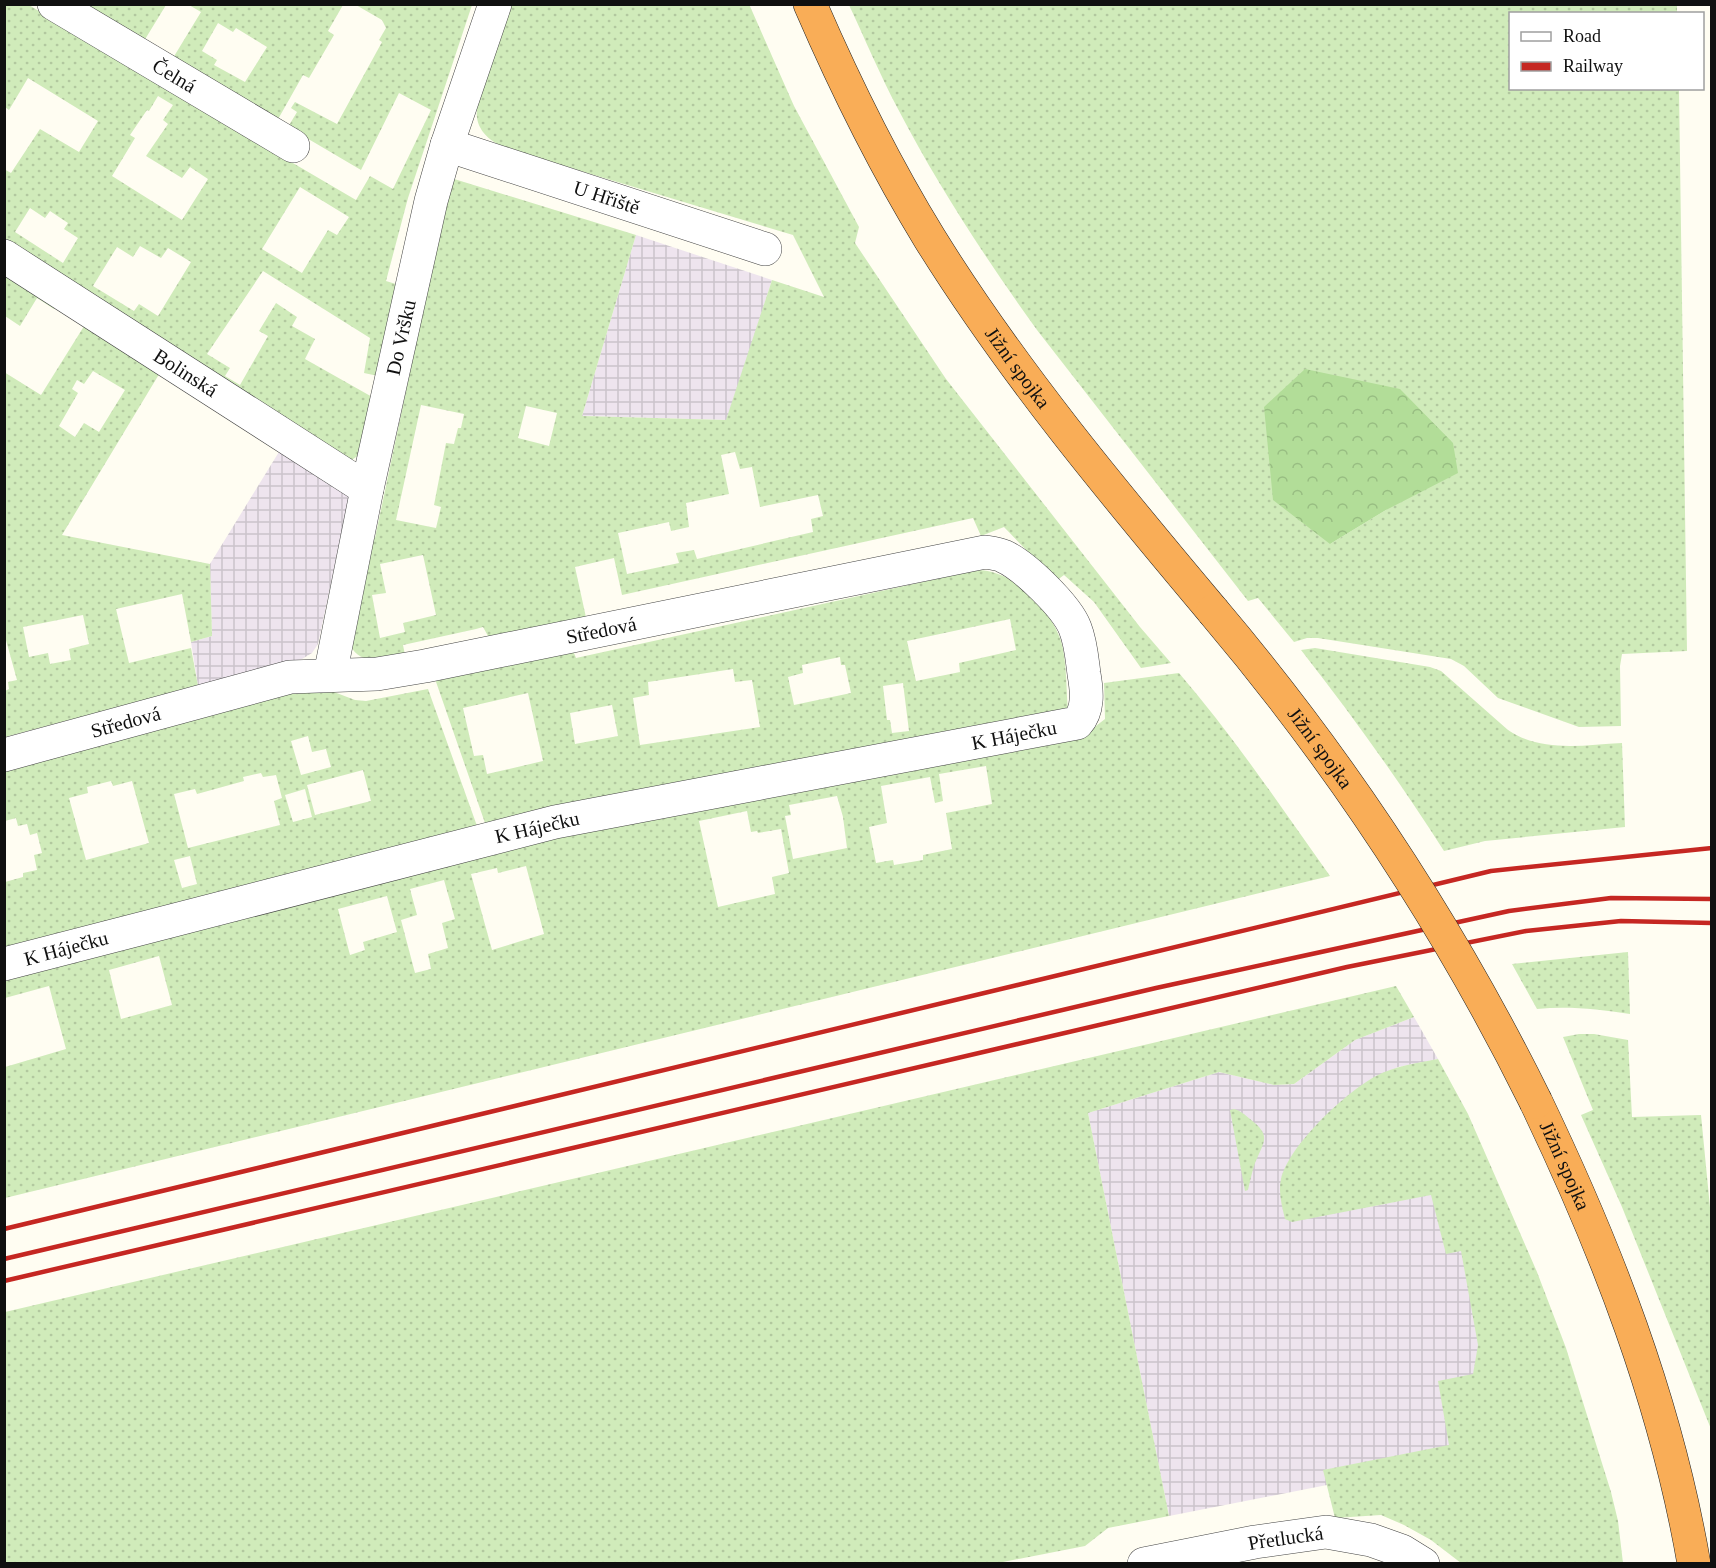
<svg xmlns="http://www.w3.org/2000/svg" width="1716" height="1568" font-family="'Times New Roman',serif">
  <defs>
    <pattern id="industrial-grid" width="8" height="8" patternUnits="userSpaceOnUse" patternTransform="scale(1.5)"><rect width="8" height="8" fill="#eee4ee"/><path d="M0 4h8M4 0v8" fill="none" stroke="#cbc3cb"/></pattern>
    <pattern id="grass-dots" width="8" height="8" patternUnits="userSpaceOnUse" patternTransform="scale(1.5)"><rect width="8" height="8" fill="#d0ebba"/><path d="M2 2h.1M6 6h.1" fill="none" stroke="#b2c89f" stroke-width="1.8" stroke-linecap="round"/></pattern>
    <pattern id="forest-crowns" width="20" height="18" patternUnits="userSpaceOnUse" patternTransform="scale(1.5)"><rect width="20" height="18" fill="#b2dd98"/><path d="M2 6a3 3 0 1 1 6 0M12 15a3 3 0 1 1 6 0" fill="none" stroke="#98bd82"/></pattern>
  </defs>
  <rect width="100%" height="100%" fill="#fffdf2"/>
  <path fill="url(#industrial-grid)" d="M636 235 772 280 727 420 582 416Z
    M282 447 351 489 318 644 312 653 302 659 198 686 191 642 212 636 210 564Z
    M1414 1017 1438 1059 1398 1067 1337 1105 1301 1143 1288 1162 1370 1207 1431 1194 1467 1219 1492 1329 1467 1446 1324 1470 1327 1485 1169 1516 1088 1113 1219 1072 1274 1085 1294 1084 1355 1040Z"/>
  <path fill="url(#grass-dots)" fill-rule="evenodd" d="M749 4 794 106 859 227 855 243 946 379 1140 627 1171 663 1141 668 1094 602 1064 575 1056 581 1004 527 981 536 973 518 622 595 614 558 575 567 587 622 492 643 483 627 476 629 403 645 405 655C385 658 361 667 350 645L370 538H375L451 178 636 235 582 416 726 420 772 280 824 297 793 235 508 149C488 141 472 127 478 104L510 5ZM421 405 464 414 461 428H458L454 444 446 443 434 505 441 507 436 528 396 520ZM526 406 557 413 549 446 518 438ZM735 452 740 469 752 467 760 507 818 495 823 516 811 519 813 532 697 559 694 550 676 553 679 563 627 574 618 533 669 522 671 531 689 527 686 503 729 494 721 455ZM423 555 436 615 403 623 405 632 380 638 372 595 386 593 380 564Z
    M5 5H29L161 86 356 200 370 176 393 189 431 110 399 93 361 170 288 127 297 112 291 108 295 102 337 124 382 42 379 40 386 28 382 20 356 5H472L408 198 386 281 399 285 378 376 364 373 370 338 263 271 207 354 230 368 225 376 240 385 268 336 259 331 276 303 297 317 292 326 315 339 305 359 374 398 359 455 350 461 5 239 4 169 11 173 40 129 79 152 98 121 28 78 9 110 5 107ZM158 96 173 105 163 120 168 124 146 156 182 178 190 167 208 179 182 220 112 176 135 138 130 135 147 110 149 111ZM300 187 349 217 337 235 328 230 302 273 262 249ZM30 208 45 218 50 211 68 223 64 229 78 238 63 263 15 232ZM140 246 161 258 168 248 191 262 158 316 139 304 134 311 93 286 117 247 133 257Z
    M83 5H166L144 41Z
    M189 5H343L328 31 334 35 309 78 303 75 277 121 173 58 201 12ZM218 23 233 32 236 28 267 47 245 82 214 65 217 60 202 51Z
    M849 5H1677V13L1510 14V88L1679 89 1687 651 1622 654 1620 666 1621 726 1579 727 1498 698 1464 666 1451 659 1318 638H1307L1294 642 1258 598 1248 601 1037 330C986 259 938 186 898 109 880 75 865 39 849 5ZM1453 443 1386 510 1330 544Z
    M5 272 56 305 54 309 37 298 20 326 5 316Z
    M86 323 161 371 62 535 210 564 212 636 191 642 182 594 116 609 129 663 191 648 198 686 5 737V691L9 689 8 682 17 680 4 633V372L41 395ZM93 371 125 390 99 432 84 423 75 437 59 426 78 393 72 389 77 380 84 384ZM83 615 89 644 69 649 71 660 50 664 48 653 29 657 23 627Z
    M977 570C1013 570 1050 607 1061 641 1067 661 1066 689 1068 711L485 823 434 676 572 648 576 658ZM1010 619 1016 650 959 663 960 672 916 681 907 641ZM840 657 841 665H845L851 693 794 705 788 677 803 673 802 665ZM733 669 735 682 752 680 760 727 640 745 633 698 649 695 648 682ZM903 683 909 731 892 733 890 720H887L883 686ZM528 693 543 761 487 774 483 755 474 756 463 708ZM612 705 618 736 575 744 570 713Z
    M1315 648 1430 667 1441 671 1508 730C1541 753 1584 745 1622 743L1625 827 1485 841 1444 851C1400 782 1352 715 1301 650Z
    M1179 673C1234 737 1281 807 1330 876L5 1198V1067L66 1049 49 986 5 998V981L467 857 530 843 1092 729 1105 719 1104 683ZM986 766 992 804 946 813 952 849 923 855V860L894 865 893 860 876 863 869 827 887 823 881 786 930 777 935 803 943 801 939 774ZM837 796 843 817 847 848 793 859 785 816 791 815 789 805ZM747 811 751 832 757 831 758 833 781 829 789 873 772 877 775 894 718 907 699 821ZM526 866 544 934 492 950 471 874 497 868 498 873ZM444 880 455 919 442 923 448 948 428 954 431 969 415 973 401 920 417 915 410 889ZM387 896 397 932 363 942 365 950 350 955 338 909ZM159 956 172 1005 121 1019 109 970Z
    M428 689 477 826 5 951V882L23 877V873L37 870 34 855 42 853 37 833 30 835 27 824 18 826 16 818 5 821V766L279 694 334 692 355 700 366 701ZM308 736 312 752 326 749 331 767 301 775 291 741ZM363 770 371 801 315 815 307 785ZM261 773 263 777 276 775 282 798 274 801 280 825 188 848 174 794 195 789 197 794 244 781 243 777ZM111 781 113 786 132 781 149 843 86 860 69 798 88 793 87 787ZM305 789 312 817 293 822 285 795ZM190 856 197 884 182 888 174 860Z
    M1628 952 1630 1014C1598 1009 1568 1006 1537 1009L1512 964Z
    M1396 986 1414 1017 1355 1040 1294 1084 1274 1085 1219 1072 1088 1113 1169 1516 1108 1528 1085 1546 998 1563H5V1312Z
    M1579 1034H1594L1628 1040 1632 1117 1701 1115 1712 1228 1711 1429 1622 1207 1581 1115 1593 1110 1563 1037Z
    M1438 1059 1468 1114 1537 1272 1566 1348 1611 1492 1618 1521 1623 1563H1461L1431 1540 1404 1525 1381 1515 1335 1518 1323 1470 1449 1445 1438 1381 1473 1374 1478 1345 1461 1251 1446 1254 1431 1195 1292 1222 1285 1219C1282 1206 1278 1192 1281 1179 1289 1145 1346 1092 1376 1076 1395 1066 1417 1063 1438 1059Z
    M1234 1109C1241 1111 1245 1115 1250 1119 1272 1136 1264 1141 1255 1163 1252 1172 1250 1181 1248 1190L1245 1191 1230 1110Z"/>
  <path fill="url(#forest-crowns)" d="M1305 369 1400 389 1453 443 1458 473 1386 510 1330 544 1273 500 1264 407Z"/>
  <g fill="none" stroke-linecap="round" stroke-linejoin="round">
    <defs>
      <g id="minor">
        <path id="s1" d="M54 4 293 146"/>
        <path id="s2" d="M447 145 765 249"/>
        <path id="s3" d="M4 256 367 489"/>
        <path id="s4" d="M330 675 367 489 431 201 447 145 495 4"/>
        <path id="s5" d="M4 755 290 677 377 674 425 666 985 552C991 553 998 554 1003 556 1024 565 1067 607 1075 628 1081 643 1082 659 1084 674 1087 691 1089 710 1077 723L555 822 4 964"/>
        <path id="s6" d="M1144 1564 1255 1542 1326 1532 1371 1540 1402 1551 1423 1564"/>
      </g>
      <g id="highway">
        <path id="s7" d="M810 4C845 85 884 164 930 239 1012 371 1113 492 1213 611"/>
        <path id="s8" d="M1536 1102C1607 1250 1666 1402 1694 1564"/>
      </g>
    </defs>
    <use href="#minor" stroke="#434343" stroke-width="34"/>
    <use href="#highway" stroke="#212121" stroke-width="34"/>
    <use href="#minor" stroke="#fff" stroke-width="33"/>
    <use href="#highway" stroke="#f9ad57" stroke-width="33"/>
    <path stroke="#c52722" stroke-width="4.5" d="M4 1229 1491 871 1712 848
      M4 1259 1156 988 1509 911 1611 898 1712 899
      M4 1281 1347 967 1526 931 1621 921 1712 923"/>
    <defs>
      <g id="highway-bridge">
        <path id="s9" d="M1213 611C1340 761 1449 926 1536 1102"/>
      </g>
    </defs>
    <use href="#highway-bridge" stroke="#212121" stroke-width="34" stroke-linecap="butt"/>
    <use href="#highway-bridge" stroke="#f9ad57" stroke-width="33"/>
  </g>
  <g text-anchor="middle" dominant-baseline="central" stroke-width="6" stroke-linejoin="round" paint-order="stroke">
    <g font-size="20" fill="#101010" stroke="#fff">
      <text stroke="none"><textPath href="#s1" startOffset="140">Čelná</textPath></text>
      <text stroke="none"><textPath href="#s2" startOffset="168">U Hřiště</textPath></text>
      <text stroke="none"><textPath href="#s4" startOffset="345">Do Vršku</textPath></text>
      <text stroke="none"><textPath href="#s7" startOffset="420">Jižní spojka</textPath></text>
      <text stroke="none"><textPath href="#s3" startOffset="216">Bolinská</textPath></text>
      <text stroke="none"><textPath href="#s5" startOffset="612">Středová</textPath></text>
      <text stroke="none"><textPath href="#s5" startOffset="126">Středová</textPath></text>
      <text transform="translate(1014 735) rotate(-11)">K Háječku</text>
      <text stroke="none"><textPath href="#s9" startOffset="174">Jižní spojka</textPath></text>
      <text transform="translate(537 827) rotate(-13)">K Háječku</text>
      <text transform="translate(66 948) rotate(-15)">K Háječku</text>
      <text stroke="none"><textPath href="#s8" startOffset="70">Jižní spojka</textPath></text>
      <text stroke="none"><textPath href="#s6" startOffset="144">Přetlucká</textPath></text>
    </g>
  </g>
  <rect width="1716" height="1568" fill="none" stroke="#101010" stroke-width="12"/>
  <rect x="1509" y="12" width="195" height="78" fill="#ffffff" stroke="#9f9f9f" stroke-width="1.5"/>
  <rect x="1521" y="32" width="30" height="9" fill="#ffffff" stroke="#9f9f9f" stroke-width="1.5"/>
  <text x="1563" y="42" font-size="18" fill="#101010">Road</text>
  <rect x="1521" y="62" width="30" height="9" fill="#c52722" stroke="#9f9f9f" stroke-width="1.5"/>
  <text x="1563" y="72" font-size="18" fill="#101010">Railway</text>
</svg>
